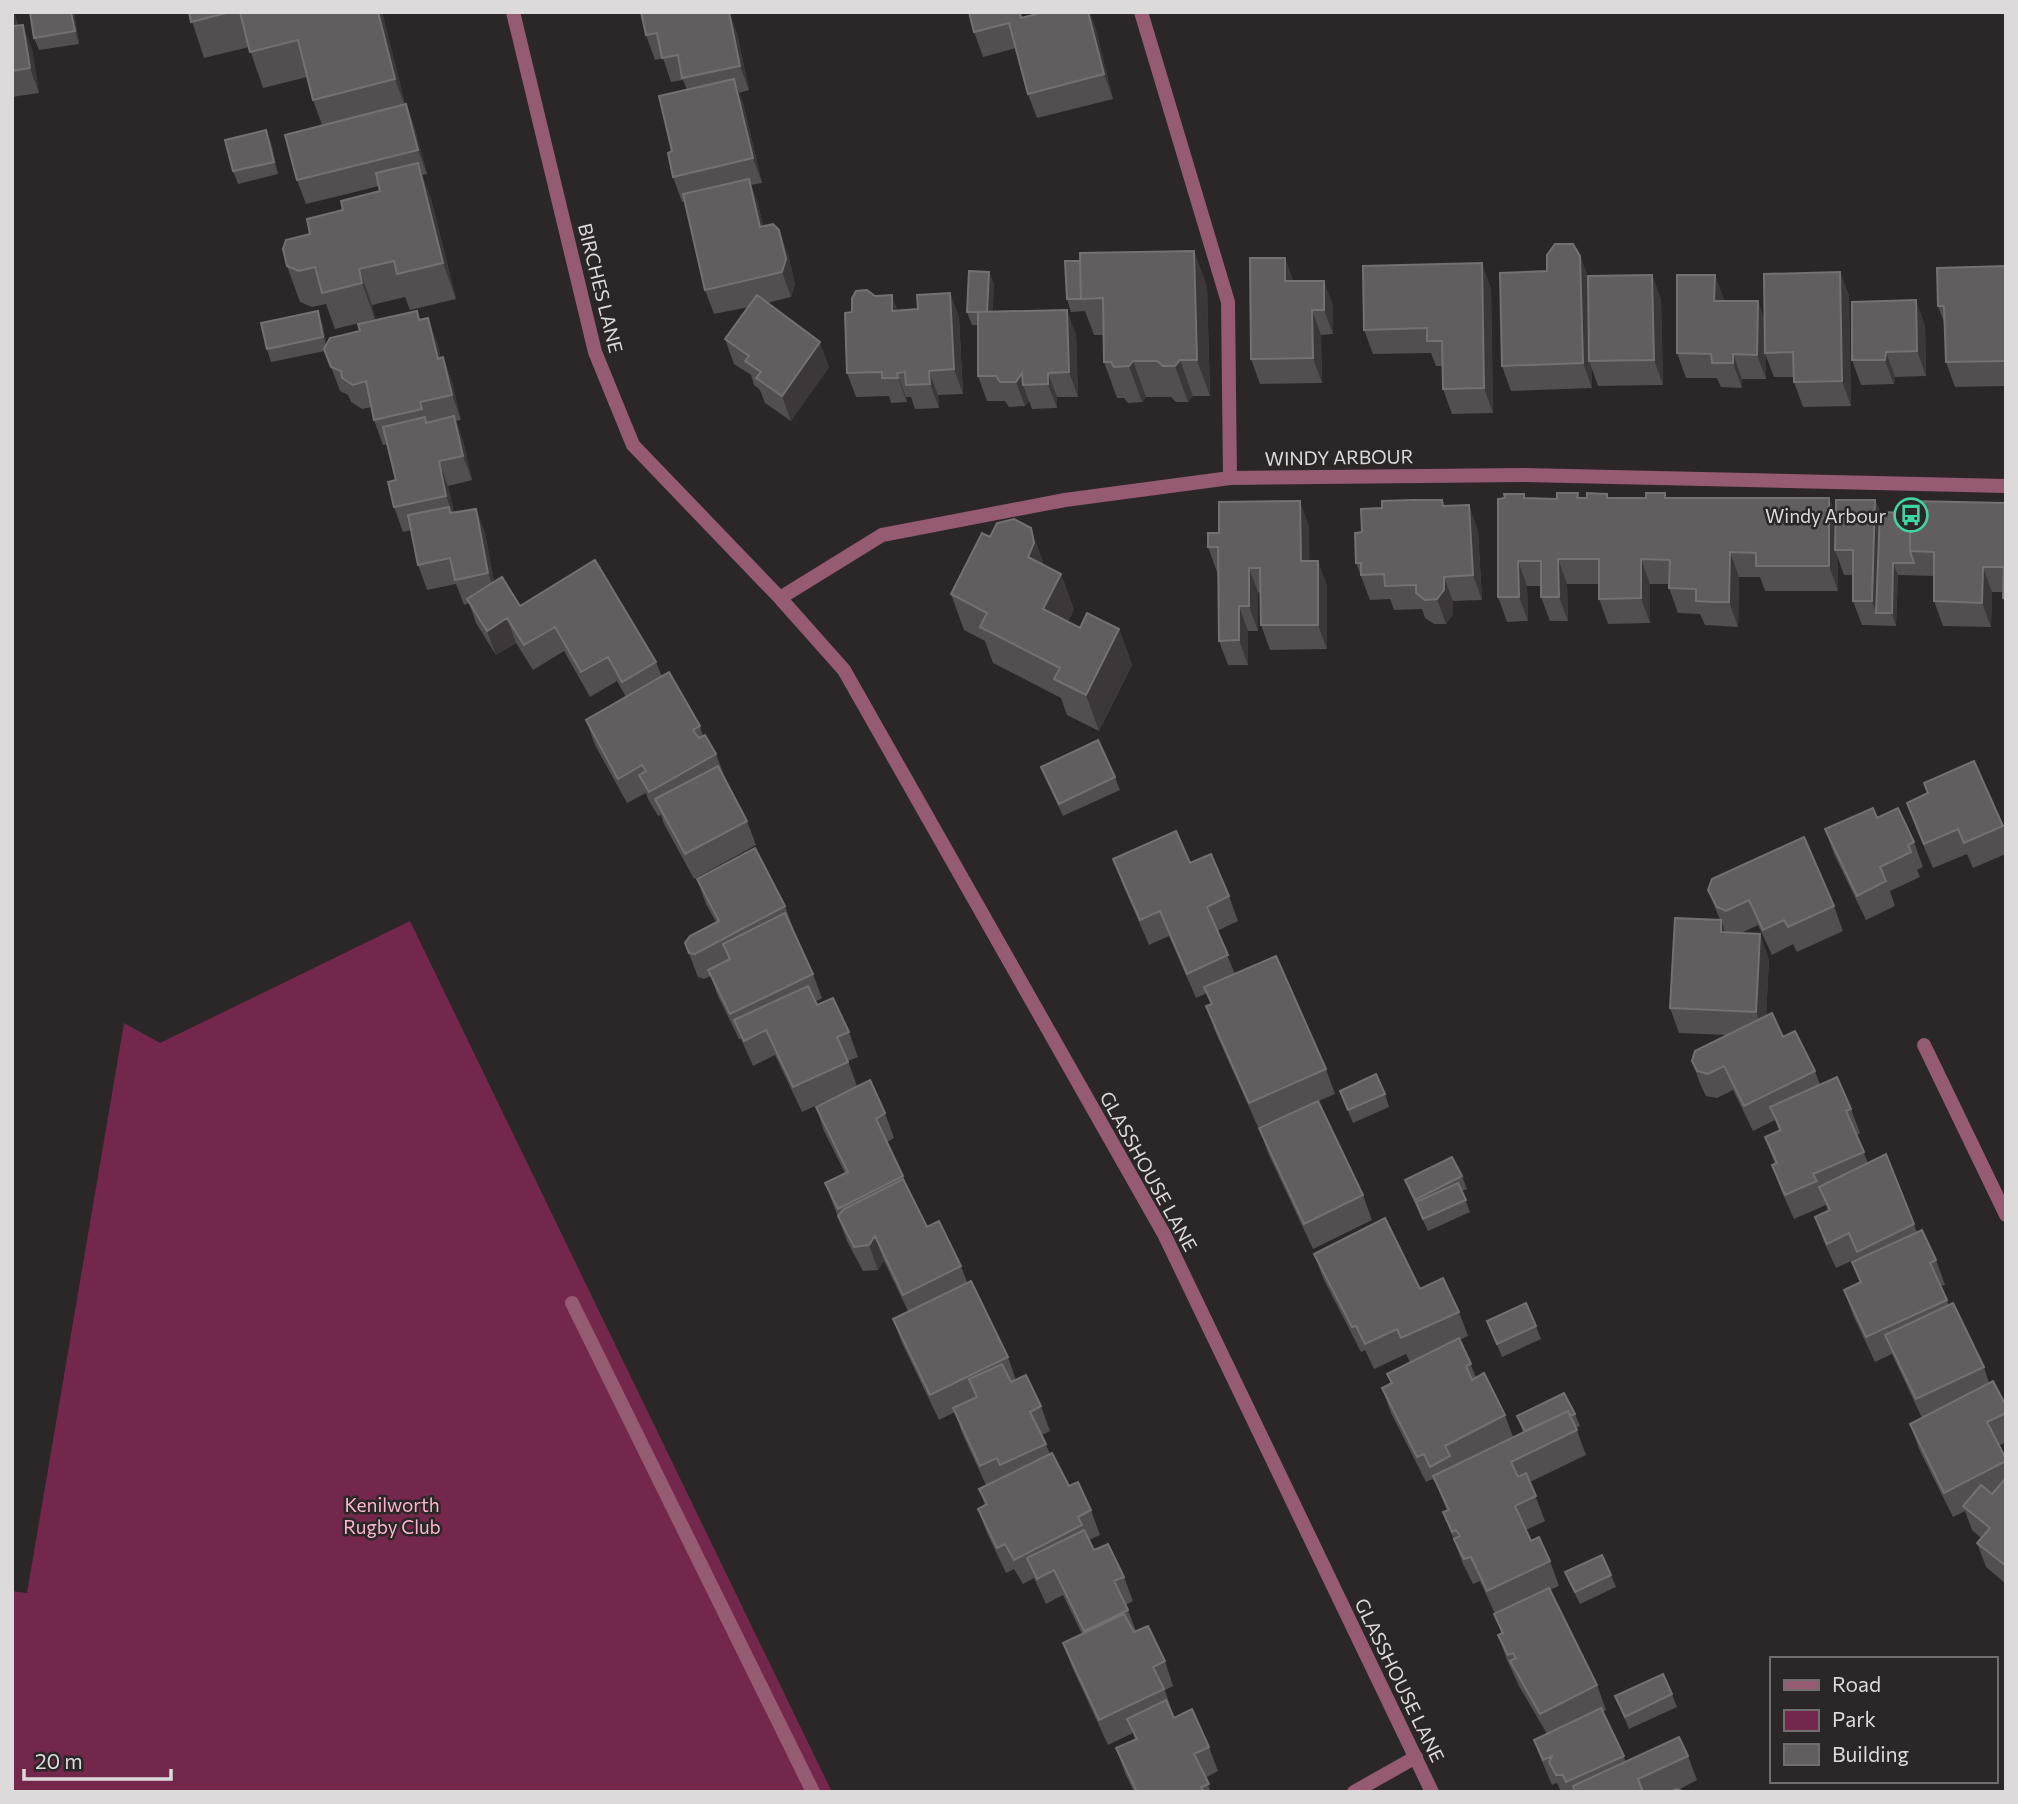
<svg xmlns="http://www.w3.org/2000/svg" width="2018" height="1804" font-family="Commissioner,sans-serif">
  <rect width="100%" height="100%" fill="#2b2627"/>
  <path fill="#73284b" d="M410 921 832 1792H12V1591L27 1593 124 1023 160 1043Z"/>
  <g fill="none" stroke-linecap="round" stroke-linejoin="round">
    <path stroke="#955b72" stroke-width="14" d="M1141 12 1228 302 1230 478
      M572 1303 813 1792
      M1354 1792 1416 1757"/>
    <path stroke="#955b72" stroke-width="14" d="M1924 1045 2006 1215"/>
    <path stroke="#955b72" stroke-width="14" d="M513 12 595 352 633 445 780 598 844 670 1164 1234 1432 1792
      M780 598 882 535 1065 500 1230 478 1524 475 2006 486"/>
  </g>
  <path fill="#534e50" d="M12 12H14L18 25 32 49 39 93 12 97Z
    M30 12H74L79 44 39 50 34 38Z
    M189 12H382L405 104H406L415 129 427 174 422 175 431 199 456 299 410 310 405 297 372 305 375 319 335 329 326 304 312 307 300 302 287 266 310 234 343 210 380 191 379 186 306 204 297 180 322 125 313 100 307 77 263 88 249 47 204 58Z
    M641 12 737 33 749 90 739 93 743 103 762 183 751 185 758 204 763 226 788 254 795 284 791 297 767 303 829 367 791 421 765 403 760 390 754 385 751 375 734 364 725 339 749 307 714 314 705 290 685 201 682 202 673 177 672 151 687 90 683 80 671 82 663 58 655 60 646 35Z
    M969 12H1026L1021 13 1023 18 1095 26 1113 99 1037 118 1028 94 1016 48 983 57 974 32Z
    M271 142 278 174 238 184 233 171Z
    M1194 251 1207 287 1210 396H1193L1188 402H1176L1171 397H1146L1142 402 1128 403 1124 398H1117L1104 362V335H1094L1085 311 1071 312 1067 299 1080 261Z
    M1580 256 1588 277 1652 275 1661 300 1663 385 1598 386 1592 369V388L1511 391 1502 366 1547 271Z
    M1285 258 1293 281 1333 305V334L1321 335 1322 383 1260 384 1251 359Z
    M2006 266V386L1955 387 1946 362 1945 325 1938 306Z
    M989 272 994 285 992 312 1076 334 1078 397H1057V408L1032 409 1029 401 1025 406 1009 407 1005 401H987L978 376V325H972L967 312Z
    M1840 272 1849 296 1851 406 1803 407 1794 382V377H1774L1766 356V379H1742V388L1721 387 1717 378H1686L1677 353 1715 275 1724 301 1765 320Z
    M1491 288 1493 413 1452 414 1443 389V366H1436L1431 353 1373 354 1364 330Z
    M950 293 959 318 963 394 938 395 939 408 915 409 911 397H906L907 402 891 403 889 396 856 397 847 373 898 310 918 309Z
    M318 311 322 323 327 345 420 319 437 342 441 358 443 357 452 382 461 420 456 421 463 441 472 480 448 486 454 513 476 509 485 533 494 582 520 606 656 662 662 677 700 726 703 736 716 754 725 778 747 821 756 845 694 879 664 824 661 815 658 816 648 799 646 793 627 803 595 745 586 720 626 697 617 681 590 697 564 651 533 670 516 643 496 655 476 623 469 603 464 605 456 584 427 590 418 565 411 530 403 532 394 507 396 480 387 444 383 445 374 420 372 407 362 409 351 402 348 395 340 391 325 351 271 362 267 349Z
    M1925 325 1926 376 1895 377 1894 384 1861 385 1852 360Z
    M1578 493 1580 498 1607 494 1609 498H1646L1665 493 1666 498H1829L1836 516 1875 500 1880 512 1910 513 2006 503V605L2003 598V592H1992L1991 627 1943 626 1934 601V576L1898 575 1896 626 1862 625 1853 601V575H1844L1838 558V591H1765L1760 577H1739L1738 627 1705 625 1700 614 1678 613 1669 588V584H1650V623L1608 624 1599 599V584H1567L1568 621H1550L1541 597V586H1527L1528 621 1507 622 1498 597 1526 498 1557 499Z
    M1445 506 1478 530 1482 600 1453 601V614L1446 624H1434L1425 618 1422 609 1394 610 1390 599 1370 600 1356 563 1362 532Z
    M1309 526V561L1327 585V649L1270 650 1261 625 1260 593 1258 592V631H1248V665H1228L1219 641 1218 572H1217L1208 547 1219 533Z
    M1045 565 1061 574 1074 610 1068 621 1080 628 1119 629 1132 665 1099 731 1067 715 1061 698 993 663 985 641 964 630 951 594Z
    M1041 767 1115 777 1120 790 1063 816 1046 780Z
    M1924 783 2003 826 2006 834V854L1973 868 1967 854 1933 868 1916 828 1907 803 1928 794Z
    M1877 818 1914 842 1923 867 1917 870 1920 877 1890 891 1895 906 1866 920 1834 854 1825 829Z
    M1113 859 1190 863 1229 896 1238 921 1217 931 1235 974 1326 1069 1335 1094 1258 1127 1215 1031 1206 1006 1211 1004 1207 993 1196 998 1169 936 1149 945 1122 883Z
    M697 879 785 906 794 931H793L813 974 822 998 815 1002 817 1005 849 1032 858 1057 848 1061 857 1086 885 1113 894 1138 887 1142 903 1176 909 1193 927 1227 961 1266 967 1282 1008 1357 1016 1380 1041 1406 1050 1431 1042 1435 1050 1454 1069 1486 1091 1510 1100 1535 1089 1540 1094 1550 1124 1577 1133 1601 1126 1605 1136 1631 1165 1661 1173 1686 1165 1690 1174 1718 1209 1747 1218 1771 1205 1778 1211 1792H1134L1125 1773 1116 1748 1135 1739 1133 1733 1108 1745 1072 1667 1063 1643 1082 1634 1063 1595 1046 1604 1034 1578 1023 1584 1014 1569 1006 1573 987 1533 978 1509 985 1505 979 1489 986 1485 962 1433 955 1412 939 1420 902 1343 893 1319 908 1311 884 1261 878 1270 863 1271 847 1241 825 1183 845 1173 824 1131 816 1107 849 1090 802 1112 775 1055 753 1066 741 1039H739L717 994 711 976 704 979 698 977 685 943 716 922 706 904Z
    M1708 890 1834 906 1843 931 1797 952 1793 944 1772 955 1758 925 1741 933 1769 959 1766 1016 1783 1037 1815 1071 1820 1085 1851 1109 1860 1133 1857 1135 1868 1163 1886 1154 1917 1232 1936 1260 1945 1285 1941 1286 1949 1305 1984 1367 1989 1383 2006 1406V1442L1999 1446 2006 1459V1584L1986 1567 1977 1543 1981 1538 1972 1530 1965 1511 1953 1517 1919 1449 1910 1424 1922 1418 1892 1354 1875 1362 1853 1315 1844 1290 1860 1283 1852 1262 1859 1259 1858 1258 1836 1268 1824 1242 1815 1217 1828 1211 1826 1205 1794 1219 1781 1190 1772 1165 1775 1164 1765 1137 1779 1131 1775 1120 1753 1131 1733 1090 1717 1098 1706 1096 1701 1086 1692 1061 1728 1035 1679 1033 1670 1008 1720 920Z
    M1340 1091 1385 1094 1389 1107 1353 1123Z
    M1259 1128 1363 1195 1372 1220 1313 1249 1268 1153Z
    M1462 1176 1467 1189 1462 1191 1470 1212 1428 1231 1410 1193 1405 1180Z
    M1314 1254 1420 1289 1459 1312 1468 1336 1460 1340 1476 1377 1505 1415 1513 1437 1523 1432 1517 1416 1575 1414 1580 1426 1576 1428 1586 1455 1530 1482 1545 1521 1526 1530 1531 1541 1550 1561 1559 1586 1550 1590 1597 1685 1606 1710 1603 1712 1626 1762 1688 1756 1697 1780 1678 1790 1685 1792H1561L1557 1783 1552 1785 1543 1764 1534 1740 1547 1734 1519 1686 1507 1660 1498 1635 1501 1633 1495 1614 1480 1581 1473 1584 1463 1564 1443 1512 1447 1511 1438 1488 1433 1479 1426 1482 1391 1413 1382 1388 1391 1384 1387 1374 1410 1362 1406 1354 1374 1369 1365 1350 1361 1352 1323 1278Z
    M1487 1321 1536 1326 1541 1339 1502 1357Z
    M1565 1572 1611 1575 1616 1587 1580 1604 1570 1584Z
    M1672 1694 1677 1707 1629 1729 1615 1696Z"/>
  <path fill="#3d3739" d="M12 12H14L18 23 22 51 13 26Z
    M71 12H74L79 44 75 31Z
    M378 12H382L408 115 395 79Z
    M729 12 737 33 749 90 740 66Z
    M1088 12H1090L1095 26 1113 99 1104 74Z
    M23 25 32 49 39 93 30 68Z
    M734 79 743 103 762 183 753 158Z
    M406 104 415 129 427 174 418 150Z
    M266 130 271 142 278 174 274 162Z
    M418 163 431 199 456 299 443 263Z
    M749 179 758 204 769 252 760 227Z
    M779 230 788 254 795 284 791 297 782 272Z
    M1194 251 1207 287 1210 396 1197 360Z
    M1580 256 1589 280V361L1592 369V388L1583 363Z
    M1285 258 1294 283 1285 281Z
    M1482 263 1491 288 1493 413 1484 388Z
    M359 269 372 305 375 319 362 283Z
    M989 272 994 285 992 325 987 313Z
    M1840 272 1849 296 1851 406 1842 381Z
    M1652 275 1661 300 1663 385 1654 360Z
    M1715 275 1724 299 1723 325 1714 301Z
    M1324 281 1333 305V334L1324 310Z
    M950 293 959 318 963 394 954 369Z
    M892 295 901 320 892 311Z
    M1916 300 1925 325 1926 376 1917 351Z
    M1758 301 1767 326 1765 353 1766 356V379L1757 355Z
    M1067 310 1076 334 1078 397 1069 372Z
    M1312 310 1321 335 1322 383 1313 358Z
    M318 311 322 323 328 350 323 337Z
    M428 318 437 342 446 383 438 359Z
    M820 342 829 367 791 421 782 396Z
    M1886 352 1895 377 1894 384 1885 360Z
    M1733 354 1742 379V388L1733 363Z
    M443 357 452 382 461 420 452 395Z
    M1180 360 1193 396 1188 402 1175 366Z
    M1133 361 1146 397 1142 402 1129 366Z
    M929 371 938 395 939 408 930 384Z
    M897 373 906 397 907 402 898 378Z
    M1022 373 1023 385 1029 401 1025 406 1016 382Z
    M1048 373 1057 397V408L1048 384Z
    M454 416 463 441 472 480 463 456Z
    M439 461 448 486 455 520 446 496Z
    M1829 498 1838 523 1835 550 1838 558V591L1829 566Z
    M1875 500 1884 525 1876 613 1872 601Z
    M1300 501 1309 526 1310 586 1301 561Z
    M1469 505 1478 530 1482 600 1473 575Z
    M476 509 485 533 497 598 488 573Z
    M1031 528 1044 564 1048 579 1028 557Z
    M1730 552 1739 577 1738 627 1729 602Z
    M1558 559 1567 584 1568 621 1559 597Z
    M1641 559 1650 584V623L1641 598Z
    M1318 561 1327 585V649L1318 625Z
    M1518 561 1527 586 1528 621 1519 597Z
    M1893 563 1898 575 1896 626 1892 613Z
    M1983 567 1992 592 1991 627 1982 603Z
    M1249 568 1258 592V631L1249 606Z
    M1061 574 1074 610 1056 645 1043 609Z
    M1444 577 1453 601V614L1446 624 1437 599Z
    M1239 606 1248 631V665L1239 640Z
    M507 618 516 643 496 655 487 631Z
    M1119 629 1132 665 1099 731 1086 695Z
    M1721 920 1730 945 1721 932Z
    M1760 934 1769 959 1765 1037 1756 1012Z
    M875 1236 884 1261 878 1270 869 1245Z"/>
  <path fill="#625d5e" stroke="#757072" stroke-width="2" d="M30 12H71L75 31 34 38Z
    M189 12H230L191 22Z
    M240 12H378L395 79 313 100 298 40 250 52Z
    M641 12H729L740 66 682 78 678 55 662 58 657 33 646 35Z
    M969 12H1019L1021 18 1044 12H1088L1104 74 1028 94 1009 23 974 32Z
    M12 24 13 26 23 25 30 68 12 71Z
    M734 79 753 158 673 177 668 153 672 151 659 96Z
    M406 104 418 150 297 180 285 135Z
    M266 130 274 162 233 171 225 140Z
    M418 163 443 263 397 274 394 261 359 269 362 283 322 293 315 267 299 271 287 266 283 249 286 240 310 234 307 219 343 210 341 201 380 191 376 173Z
    M749 179 760 227 773 224 779 230 786 259 782 272 705 290 683 194Z
    M1555 244H1573L1580 256 1583 363 1502 366 1500 273 1547 271V255Z
    M1194 251 1197 360H1180L1175 366H1163L1157 361H1133L1129 366 1114 367 1111 362H1104L1103 298 1081 299 1080 253Z
    M1250 258H1285V281H1324V310H1312L1313 358 1251 359Z
    M1065 261H1080L1081 299H1067Z
    M1482 263 1484 388 1443 389 1442 341H1427V328L1364 330 1363 266Z
    M2006 266V361L1946 362 1944 306H1938L1937 268Z
    M969 271 989 272 987 312H967Z
    M1840 272 1842 381 1794 382 1793 352 1765 353 1764 274Z
    M1652 275 1654 360 1589 361 1588 276Z
    M1677 275H1715L1714 301H1758L1757 355 1733 354V363H1712L1711 354 1677 353Z
    M867 290 875 296 892 295V311L918 309 917 295 950 293 954 369 929 371 930 384 906 385 905 372 897 373 898 378H882V372L847 373 845 313 852 312V298L856 291Z
    M757 295 820 342 782 396 756 378 761 372 745 361 749 356 725 339Z
    M1916 300 1917 351 1886 352 1885 360H1852V302Z
    M1067 310 1069 372 1048 373V384L1023 385 1022 373 1016 382H1000L996 376H978V312Z
    M318 311 323 337 267 349 261 323Z
    M417 311 419 320 428 318 438 359 443 357 452 395 420 402 422 409 374 420 366 381 353 385 342 378 341 371 331 367 324 349 330 338 360 331 358 324Z
    M454 416 463 456 439 461 446 496 394 507 388 482 396 480 383 427 425 417 426 423Z
    M1557 493H1578L1577 498H1587V493L1607 494V498H1646V493H1665V498H1829V566H1756V553L1730 552 1729 602H1712L1696 601V589L1669 588 1670 560 1641 559V598L1599 599V559H1558L1559 597H1541V561H1518L1519 597H1498V499L1505 498 1504 494H1524V498L1557 499Z
    M1413 500H1442L1443 506 1469 505 1473 575 1444 577V590L1437 599 1425 600 1416 593V585L1385 586 1384 574 1361 575V563H1356L1355 533 1362 532 1361 509 1382 508V501Z
    M1836 500H1875L1872 601H1853V550H1835Z
    M1300 501 1301 561H1318V625H1261L1260 568H1249V606H1239V640L1219 641 1218 547H1208V533H1219V502Z
    M1910 501 2006 503V598H2003L2004 567H1983L1982 603 1934 601V552L1910 551Z
    M449 507 450 513 476 509 488 573 455 580 450 558 418 565 408 515Z
    M1880 512 1910 513V551L1914 563H1893L1892 613H1876Z
    M1014 519 1031 528 1034 543 1028 557 1061 574 1043 609 1080 628 1087 613 1119 629 1086 695 1054 679 1060 668 980 627 987 613 951 594 982 533 990 537 997 523Z
    M595 560 656 662 622 682 608 657 581 672 555 627 524 645 507 618 487 631 467 599 502 577 520 606Z
    M669 672 700 726 693 730 699 738 705 735 716 754 649 792 639 775 646 771 642 765 618 779 586 720Z
    M1098 740 1115 777 1059 804 1041 767Z
    M1974 761 2003 826 1964 843 1958 829 1924 844 1907 803 1928 793 1924 783Z
    M718 766 747 821 685 854 655 799Z
    M1873 808 1877 818 1898 808 1914 842 1908 845 1911 852 1880 867 1886 881 1857 896 1825 829Z
    M1176 831 1190 863 1211 854 1229 896 1207 907 1228 955 1187 974 1160 911 1140 920 1113 859Z
    M1804 837 1834 906 1788 927 1784 920 1763 930 1749 900 1726 911 1717 907 1708 890 1712 879Z
    M755 848 785 906 695 954 689 953 685 943 690 936 719 921 697 879Z
    M785 913 813 974 730 1014 708 970 730 959 723 944Z
    M1675 918 1721 920V932L1760 934 1756 1012 1670 1008Z
    M1276 956 1326 1069 1249 1103 1206 1006 1212 1004 1204 987Z
    M808 986 817 1005 833 998 849 1032 837 1037 848 1062 793 1087 766 1030 744 1041 734 1020Z
    M1772 1013 1783 1037 1795 1031 1815 1071 1744 1106 1724 1066 1708 1074 1697 1071 1692 1061 1695 1051Z
    M1376 1074 1385 1094 1348 1110 1340 1091Z
    M1837 1077 1851 1109 1846 1111 1864 1152 1813 1174 1817 1181 1785 1195 1772 1165 1777 1163 1765 1137 1781 1130 1770 1107Z
    M870 1080 885 1113 876 1119 903 1176 838 1209 825 1183 848 1172 816 1107Z
    M1318 1101 1363 1195 1304 1224 1259 1128Z
    M1886 1154 1914 1224 1857 1252 1849 1233 1827 1244 1815 1217 1830 1210 1819 1187Z
    M1452 1157 1462 1176 1415 1200 1405 1180Z
    M903 1179 927 1227 939 1221 961 1266 903 1295 875 1236 869 1245 854 1247 838 1216 844 1209Z
    M1458 1183 1466 1200 1423 1219 1416 1202Z
    M1385 1218 1420 1289 1443 1278 1459 1312 1401 1338 1397 1329 1365 1344 1356 1326 1352 1327 1314 1254Z
    M1922 1230 1936 1260 1930 1263 1947 1300 1866 1337 1844 1290 1861 1282 1852 1262Z
    M971 1281 1008 1357 930 1395 893 1319Z
    M1526 1303 1536 1326 1497 1344 1487 1321Z
    M1953 1303 1984 1367 1916 1399 1885 1335Z
    M1459 1338 1471 1364 1466 1366 1472 1380 1484 1373 1505 1415 1445 1446 1450 1456 1430 1467 1424 1454 1417 1457 1382 1388 1392 1383 1387 1374Z
    M1002 1364 1011 1382 1026 1375 1041 1406 1030 1412 1046 1444 1000 1465 997 1458 980 1466 953 1408 977 1397 969 1379Z
    M1993 1381 2006 1406V1413L1987 1422 2006 1459V1461L1944 1493 1910 1424Z
    M1564 1393 1575 1414 1570 1416 1568 1411 1525 1431 1517 1416Z
    M1568 1411 1577 1430 1511 1462 1518 1477 1526 1473 1536 1496 1515 1506 1531 1541 1539 1537 1550 1561 1487 1591 1471 1557 1464 1559 1454 1539 1460 1536 1456 1530 1452 1532 1443 1512 1449 1510 1433 1476Z
    M1052 1453 1069 1486 1078 1482 1091 1510 1078 1517 1082 1525 1014 1560 1005 1544 997 1548 978 1509 987 1504 979 1489Z
    M2006 1478V1566L1977 1543 1990 1528 1963 1506 1981 1485 1992 1494Z
    M1084 1530 1094 1550 1108 1544 1124 1577 1114 1581 1128 1610 1084 1631 1054 1570 1037 1579 1027 1558Z
    M1602 1555 1611 1575 1575 1592 1565 1572Z
    M1549 1588 1597 1685 1540 1714 1510 1661 1516 1658 1513 1653 1508 1655 1498 1635 1503 1633 1494 1614Z
    M1124 1614 1134 1632 1148 1626 1165 1661 1153 1667 1164 1689 1099 1720 1063 1643Z
    M1663 1674 1672 1694 1625 1717 1615 1696Z
    M1166 1700 1174 1718 1192 1709 1209 1747 1194 1754 1209 1784 1201 1787 1204 1792H1137L1116 1748 1137 1739 1127 1719Z
    M1601 1708 1624 1756 1566 1782 1563 1775H1556L1549 1762 1552 1756 1543 1760 1534 1740Z
    M1679 1737 1688 1756 1638 1779 1643 1792H1575L1573 1786Z
    M1676 1789 1685 1792H1670Z"/>
  <defs>
    <symbol id="bus-ring" viewBox="-11 -11 22 22"><circle r="9.5" fill="#2b2627" stroke="#40d4a2" stroke-width="1.5"/><path d="M-5-6H5V4H4V6H2V4H-2V6H-4V4H-5ZM-3.5-4V0h7V-4ZM-3.5 1.2v1.5H-2V1.2ZM2 1.2v1.5H3.5V1.2Z" fill="#40d4a2"/></symbol>
  </defs>
  <g fill-rule="evenodd">
    <use href="#bus-ring" x="1892" y="496" width="38" height="38"/>
  </g>
  <g text-anchor="middle" dominant-baseline="central" stroke-width="5" stroke-linejoin="round" paint-order="stroke">
    <g font-size="19" fill="#dddadb" stroke="#2b2627">
      <text transform="translate(601 288) rotate(76)">BIRCHES LANE</text>
      <text transform="translate(1339 457) rotate(-1)">WINDY ARBOUR</text>
      <text transform="translate(1149 1171) rotate(61)">GLASSHOUSE LANE</text>
      <text transform="translate(1400 1680) rotate(64)">GLASSHOUSE LANE</text>
    </g>
    <g font-size="19" fill="#dddadb" stroke="#2b2627" text-anchor="end">
      <text x="1886" y="515">Windy Arbour</text>
    </g>
    <g font-size="19" fill="#fdb5d0" stroke="#2b2627">
      <text x="392" y="1504">Kenilworth<tspan x="392" dy="22">Rugby Club</tspan></text>
    </g>
  </g>
  <rect width="2018" height="1804" fill="none" stroke="#dddadb" stroke-width="28"/>
  <rect x="1770" y="1657" width="228" height="126" fill="#2b2627" stroke="#726e6f" stroke-width="2"/>
  <rect x="1784" y="1680" width="35" height="10" fill="#955b72" stroke="#726e6f" stroke-width="2"/>
  <text x="1832" y="1692" font-size="21" fill="#dddadb">Road</text>
  <rect x="1784" y="1710" width="35" height="21" fill="#73284b" stroke="#726e6f" stroke-width="2"/>
  <text x="1832" y="1727" font-size="21" fill="#dddadb">Park</text>
  <rect x="1784" y="1744" width="35" height="21" fill="#625d5e" stroke="#726e6f" stroke-width="2"/>
  <text x="1832" y="1762" font-size="21" fill="#dddadb">Building</text>
  <path d="M24 1769v10h147v-10" fill="none" stroke="#dddadb" stroke-width="3.5"/>
  <text x="35" y="1769" font-size="21" fill="#dddadb" stroke="#2b2627" stroke-width="5" paint-order="stroke">20 m</text>
</svg>
